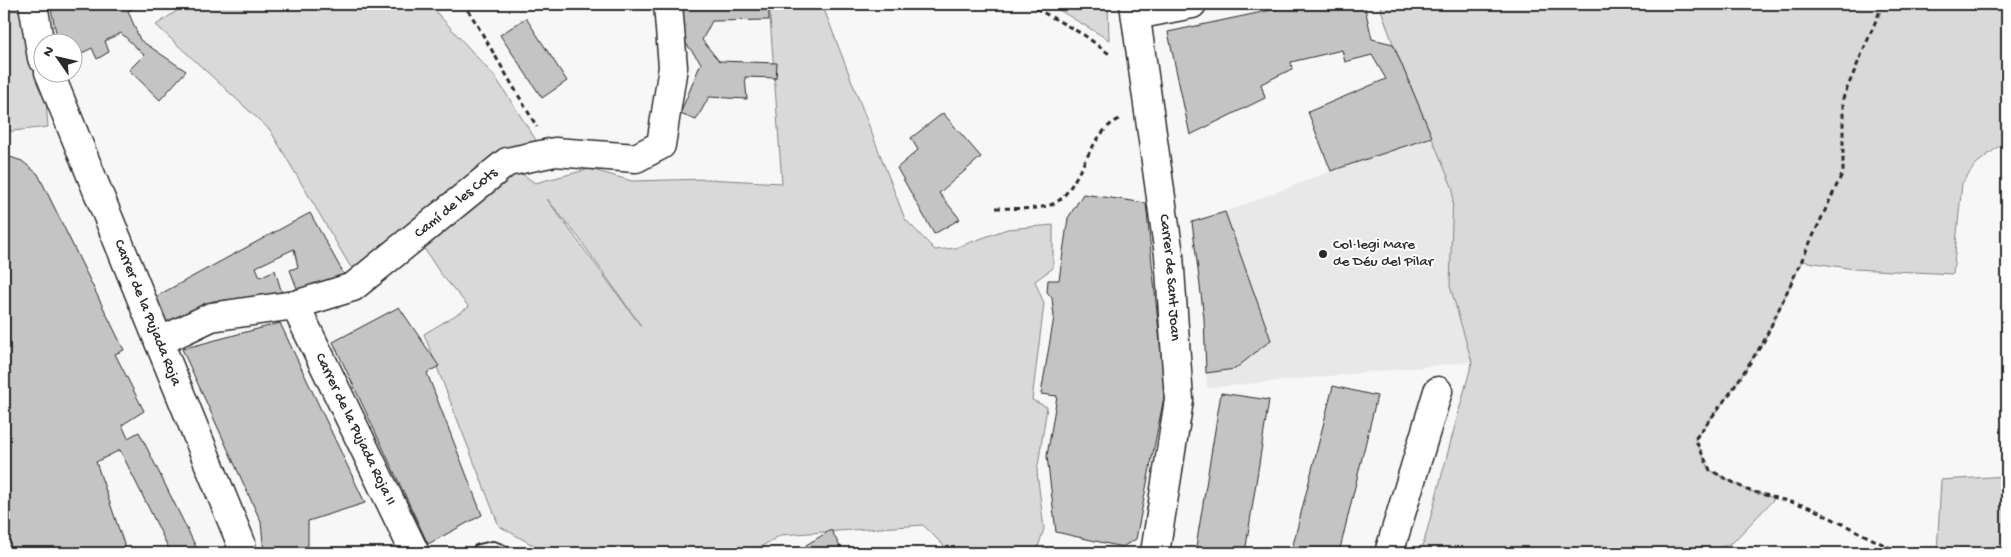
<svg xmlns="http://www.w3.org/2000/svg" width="2011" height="557" font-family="'Gochi Hand',sans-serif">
  <rect width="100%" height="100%" fill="#f7f7f7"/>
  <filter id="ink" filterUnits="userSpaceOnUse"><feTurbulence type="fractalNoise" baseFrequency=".02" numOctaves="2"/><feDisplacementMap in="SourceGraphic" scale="10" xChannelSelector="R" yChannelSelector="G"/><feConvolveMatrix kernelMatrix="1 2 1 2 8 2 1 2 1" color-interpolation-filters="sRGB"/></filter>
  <g filter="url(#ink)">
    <path fill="#e8e8e8" d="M1432 137 1453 189 1450 286 1472 362 1207 388 1204 318 1192 222 1225 212 1331 171Z"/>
    <path fill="#d9d9d9" stroke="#828282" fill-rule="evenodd" d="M4 4H33L44 73 48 127 4 132Z
      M187 4H429L496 78 545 154 507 163 535 183 590 169 632 181 707 179 782 183 769 4H822L905 219 935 250 955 248 1007 229 1053 225V268L1035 281 1044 304 1032 400 1047 407 1037 472 1044 529 1036 553H966L947 549 923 525 781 535 750 553H547L499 526 424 334 469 307 440 273 416 236 366 277 350 266 270 130 156 25ZM547 199 579 238 641 326Z
      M1049 4H1108L1109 40Z
      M1379 4H2007V140L1976 164 1962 183 1953 274 1854 269 1802 261 1764 341 1731 392 1695 439 1710 470 1747 490 1775 498 1733 542 1707 553H1421L1472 362 1450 286 1453 189 1393 44Z
      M2007 476V553H1937L1941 480Z"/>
    <path fill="#c4c4c4" stroke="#2b2b2b" d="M50 4H142L128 11 140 40 186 71 160 100 129 70 144 55 121 33 105 41 109 52 97 59 92 48 72 58V42H58Z
      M682 4H769V20L712 21 702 40 719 61 777 63 776 78 745 77 747 99 709 97 696 120 680 114 701 63 681 37Z
      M1300 4H1364L1372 39 1393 44 1432 137 1331 171 1308 112 1386 79 1372 55 1345 62 1342 50 1291 62 1292 69 1261 84 1265 98 1190 135 1168 32Z
      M526 18 567 81 542 98 500 35Z
      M943 113 981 157 939 193 960 219 934 234 897 168 918 150 911 138Z
      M4 155 22 161 38 174 124 350 115 354 144 411 122 425 128 438 139 432 199 553H171L120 450 96 462 127 553H4Z
      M1083 194 1146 203 1165 392 1136 539 1122 547 1056 532 1047 456 1057 396 1041 394 1054 317 1052 298 1047 292 1048 280H1059L1068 218Z
      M1225 212 1271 340 1235 369 1206 373 1204 318 1192 222Z
      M310 213 346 278 298 291 290 270 298 267 294 249 256 267 260 277 275 270 283 297 213 301 167 326 153 298Z
      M399 307 439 366 427 373 482 515 428 544 333 342Z
      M280 323 365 503 308 521V546L264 553 261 522 182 349Z
      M1333 386 1377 396 1339 553H1291Z
      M1221 393 1269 400 1245 553H1195Z
      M831 530 842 550 838 553H807L810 552 806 545Z"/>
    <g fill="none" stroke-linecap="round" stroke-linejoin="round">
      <defs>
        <path id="lane" d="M480 553 493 550 501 553"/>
        <g id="street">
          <path d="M33 4 42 58"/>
          <path id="s1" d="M1134 4 1169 255 1179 400 1155 553"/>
          <path d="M1136 15 1192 4"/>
          <path id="s2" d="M49 72 241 543V553"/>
          <path id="s3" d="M295 305 415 553"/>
          <path id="s4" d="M159 342 211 317 295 305 353 287 507 162 555 152 636 158 661 145 673 67 668 4"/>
          <path d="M1389 553 1438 391"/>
        </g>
      </defs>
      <use href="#lane" stroke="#2b2b2b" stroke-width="20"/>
      <use href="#street" stroke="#2b2b2b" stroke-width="31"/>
      <path stroke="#2b2b2b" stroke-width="3" stroke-dasharray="5 4" stroke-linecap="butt" d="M461 4 470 13 537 127
        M1028 4 1084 35 1112 56
        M1883 4 1843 98V172L1764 341 1731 392 1695 439 1710 470 1747 490 1809 507 1900 553
        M996 208C1014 208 1036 211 1053 204 1079 193 1089 129 1122 118"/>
      <use href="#lane" stroke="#fff" stroke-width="16"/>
      <use href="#street" stroke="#fff" stroke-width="28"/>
    </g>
  </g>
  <circle fill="#2b2b2b" stroke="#fff" stroke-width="2" cx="1323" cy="254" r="5"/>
  <g text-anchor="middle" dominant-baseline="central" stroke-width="4" stroke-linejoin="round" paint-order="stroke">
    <g font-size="15" fill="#2b2b2b" stroke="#fff">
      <text stroke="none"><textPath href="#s4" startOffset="336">Camí de les Cots</textPath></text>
      <text stroke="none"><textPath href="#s1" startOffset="276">Carrer de Sant Joan</textPath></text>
      <text stroke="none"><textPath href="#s2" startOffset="260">Carrer de la Pujada Roja</textPath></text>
      <text stroke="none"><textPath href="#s3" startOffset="138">Carrer de la Pujada Roja II</textPath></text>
    </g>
    <g font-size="15" fill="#2b2b2b" stroke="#fff" text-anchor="start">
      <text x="1333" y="245">Col·legi Mare<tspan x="1333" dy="17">de Déu del Pilar</tspan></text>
    </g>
  </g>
  <rect width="2011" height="557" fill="none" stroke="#fff" stroke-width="20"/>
  <rect x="10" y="10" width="1991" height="537" fill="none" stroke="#2b2b2b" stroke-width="2" filter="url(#ink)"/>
  <g transform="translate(58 58) rotate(304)"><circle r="24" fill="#ffffff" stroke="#aaaaaa"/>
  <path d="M0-4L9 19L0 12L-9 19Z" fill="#2b2b2b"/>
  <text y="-8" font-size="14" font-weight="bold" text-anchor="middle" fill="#2b2b2b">N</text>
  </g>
</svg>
